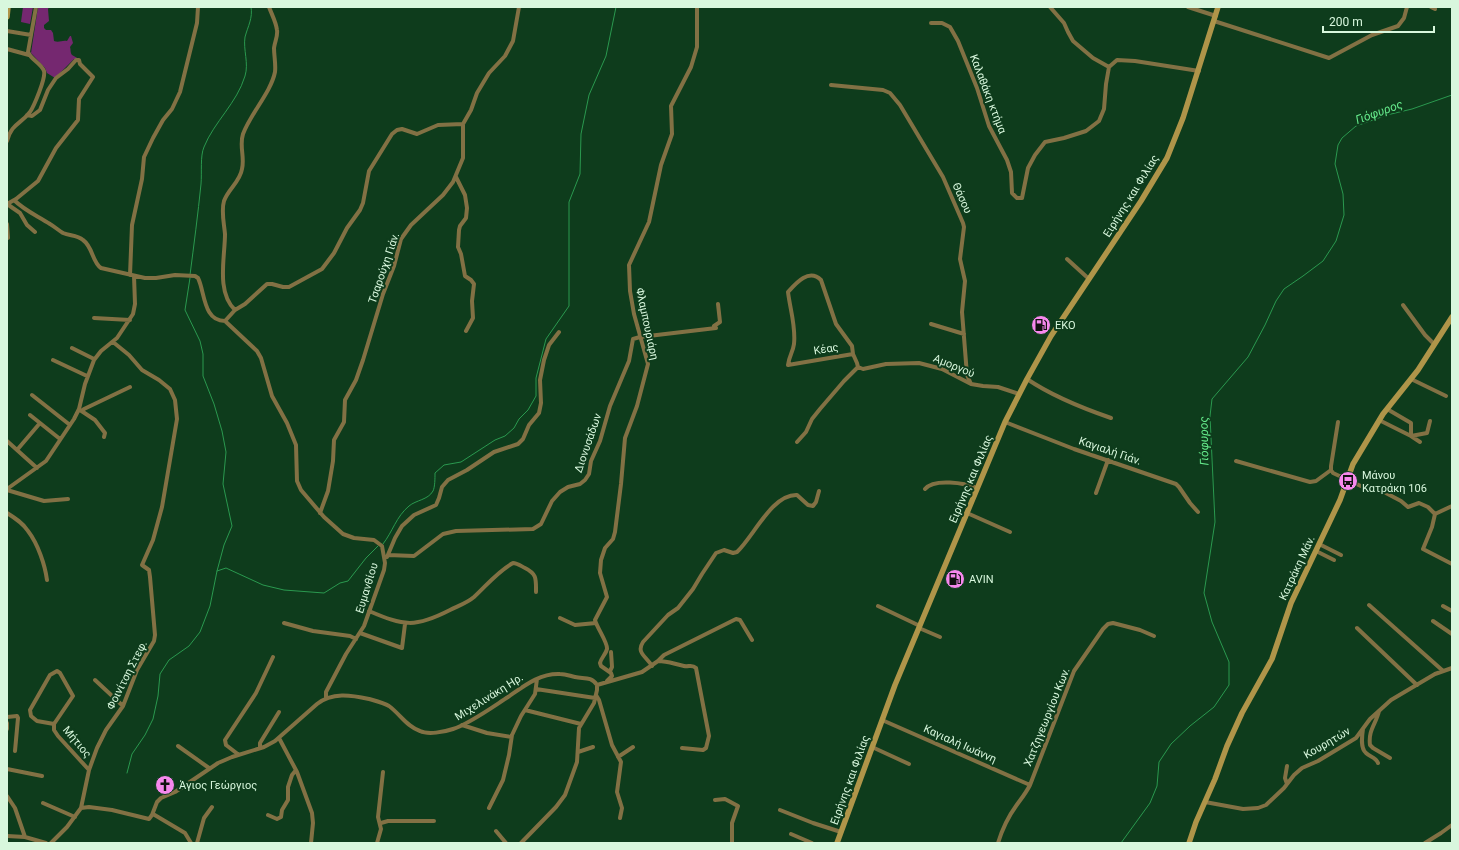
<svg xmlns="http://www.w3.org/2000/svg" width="1459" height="850" font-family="Roboto,sans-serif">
  <rect width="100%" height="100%" fill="#0e3c1c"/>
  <path fill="#752870" d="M23 7H33L30 24 21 22Z
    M38 7H49L48 9 49 21 44 25V28L46 30H51L53 33 54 41C59 43 62 40 67 41L70 36H71L73 43 70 47C71 50 70 52 72 55L79 59H74L55 78 47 73 45 68 31 53Z"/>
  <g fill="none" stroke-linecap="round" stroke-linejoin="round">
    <path stroke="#2a994f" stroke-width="1" d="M190 275C194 244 198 214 201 184 202 173 200 156 204 147 214 122 237 103 245 76 249 63 243 50 245 37 248 26 253 18 251 7
      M383 544C393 531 396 517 409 506 416 500 428 500 433 491 435 487 435 478 435 473L444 465 461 462 495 440 505 436 514 428 519 419 528 410 536 396V378L546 339 569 306V202L580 174 581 134 589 95 606 56 616 7
      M217 571 226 568 263 585 284 590 324 593 340 583 348 581 366 558 378 546
      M127 773 132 754 145 735 153 719 158 696 160 674 169 660 189 646 200 632 210 606 217 571 224 545 232 526 223 484 226 452 222 431 214 404 203 376V354L200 341 185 310 190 278
      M1121 843 1150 803 1157 786 1159 762 1171 744 1190 726 1214 707 1229 685V662L1212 622 1204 593 1215 522 1210 416 1212 399 1248 357 1265 325 1276 301 1284 289 1303 276 1323 261 1336 241 1344 215 1343 194 1335 164 1338 145 1342 138 1356 126 1387 115 1412 109 1452 95"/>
    <path stroke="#827144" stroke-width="4" d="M1050 7 1064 23 1068 32 1073 41 1093 58 1109 67
      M1188 7 1216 16
      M1431 7 1435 9
      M1214 21 1329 58 1372 35 1398 26 1404 18 1407 7
      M931 23H942L950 27 958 41 977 88 989 126 1007 160 1011 172 1012 193 1017 198H1022L1028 168 1035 155 1045 142 1064 138 1086 131 1099 121 1104 109 1106 84 1109 67 1117 60 1135 61 1199 71
      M7 31 31 35
      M7 49 29 55
      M831 85 883 90 890 93 900 105 943 177 963 223 964 227 960 259 965 281 962 312 967 375 971 384
      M7 141C12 123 20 125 30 112 34 106 46 78 44 71 41 63 31 60 28 52L36 7
      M456 177 465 195 467 208 466 218 460 226 459 230 458 247 461 254 465 276 471 280 474 284 472 301 473 318 466 331
      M14 200C25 211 38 216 50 224 55 227 58 230 63 233 70 236 77 235 83 240 93 247 92 262 101 268L145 278H156L175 275 195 276 198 278C205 292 203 321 225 321L257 351 261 358 272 396 287 423 296 445 297 481 301 490 324 517 343 534 354 538 374 540 382 546 385 563 384 570 364 626 346 654 326 692V698
      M7 204 16 199 38 181 56 148 78 120 79 99 93 77 80 64 79 60H76L68 69 56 78 48 90 40 110 32 116 27 115
      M7 204 20 213 27 225 35 232
      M7 224 8 238
      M1067 259 1089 279
      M130 275 132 225 142 179 144 157 153 138 163 120 172 109 180 92 197 23 198 7
      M1403 305 1425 335 1434 344
      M235 310C216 292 225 257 225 234 224 223 221 211 224 201 228 189 240 182 242 169 245 157 239 146 243 134 251 113 271 92 275 72 276 64 274 56 274 48 275 41 278 36 277 30 276 22 272 15 269 7
      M94 318 130 320
      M225 321 235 310 245 304 267 284H272L283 287H289L322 269 334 253 347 228 360 210 363 203 369 171 392 134 397 130 402 129 417 134 438 125 463 124
      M931 324 964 334
      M72 348 94 359
      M853 354 852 346 836 324 821 280C809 268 796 283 788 292 790 309 796 326 794 344 793 352 789 356 788 365L853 354 857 363 858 367
      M53 360 87 376
      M858 367 863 369 886 364 919 363 942 369 971 384 983 386 998 387 1019 394
      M1027 379C1052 396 1082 408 1111 418
      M1411 379 1446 396
      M32 395 70 425
      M1387 409 1411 423V436
      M80 410 95 420 105 433 104 437
      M82 411 84 409 130 387
      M30 415 60 439
      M1379 420 1411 436 1420 442
      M1005 422 1074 449 1176 484 1179 487 1190 503 1198 512
      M1338 422 1331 466V470L1333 473 1365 488 1384 492 1401 501 1408 507 1419 503 1428 507 1435 514 1432 527 1423 549 1452 564
      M1411 436 1427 433 1430 421
      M7 441 37 468
      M797 442 806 432 812 419 820 409 844 381 858 367
      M17 450 40 423
      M1236 461 1310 482 1316 481 1331 470
      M7 489 46 461 74 419 79 409 85 384 94 360 101 351 117 338 133 314 135 304 134 276
      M925 489C934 478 965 483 977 488
      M7 490 44 501 68 499
      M1096 493 1108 460
      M7 513C15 518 23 523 28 531 38 544 45 565 47 580
      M320 513 328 491 333 461 334 440 344 422 345 400 356 380 363 360 383 294 394 266 401 239 411 225 443 195 453 182 463 158V124L471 110 477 93 489 73 505 56 513 41 519 7
      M967 513 1010 532
      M1435 514 1452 506
      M1319 544 1341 555
      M1316 551 1334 560
      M388 555 414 556 443 534 456 531 533 529 541 524 552 501 560 492 568 487 580 484 585 480 589 474 591 461 600 441 610 406 629 361 633 339 640 337 716 328 714 326 720 322 718 304
      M387 557 395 538 402 526 414 515 436 505 439 498 442 487 448 480 467 470 494 452 518 444 523 439 529 425 539 413 541 403 540 380 544 360 549 345 559 332
      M1369 605 1442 670
      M878 606 920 626
      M1443 606 1452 611
      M369 611C404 626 415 628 450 610 458 606 467 603 474 597 487 585 498 571 513 563 517 563 521 566 525 568 537 574 536 579 536 592
      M560 618 575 625 596 623
      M1433 621 1452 634
      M284 623 313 631 350 636 356 639
      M919 628 940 637
      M1357 628 1417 685
      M360 633 402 648 405 624
      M658 661C668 661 674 664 684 666 689 667 692 664 696 668L709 736 706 748 703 750 682 748
      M652 666C646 656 636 653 643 642L668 615 678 608 693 589 702 574 716 553 724 550 733 553 737 552C754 536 772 494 797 495L808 505 813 506 816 502 819 491
      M57 671 60 673 73 696 54 724 37 721 31 716 30 710 50 675Z
      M610 671 612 667 611 652
      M95 680 123 706
      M607 681 612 676 611 673 601 666 600 663C601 658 606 654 607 649 608 643 597 628 595 620L607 597 600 573 601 560 605 548 613 539 615 532 621 484 625 438 637 406 648 364 634 314 630 291 629 265 649 222 661 165 672 134 671 106 691 67 697 47V7
      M597 685 642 672 658 661 664 655 736 619 740 620 752 640
      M536 689 595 698
      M596 695 599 700 612 745 621 762 617 792 622 808 620 818
      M525 710 581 724
      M1379 711C1376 724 1368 730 1370 745L1373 748 1390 758
      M7 717 17 716 18 718 15 751
      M882 720 1030 785
      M7 723V729
      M54 724V730L58 736 89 770
      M462 725 487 733 511 737
      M1363 729C1362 736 1360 748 1366 753 1370 757 1376 757 1378 763
      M279 738 297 772 312 813 313 823 311 843
      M178 746 209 768
      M872 747 909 764
      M260 748V743L279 712
      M578 752 593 747
      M239 755 226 745 225 740 256 693 273 657
      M618 757 633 747
      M7 769 42 776
      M1287 784 1285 778 1287 766
      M7 796 15 808 25 837
      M715 800 725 799 738 806 732 823V843
      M1205 802 1243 809 1258 808 1266 805 1284 788 1294 775 1302 768 1318 761 1356 738 1370 719 1391 700 1435 674 1452 668
      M43 803 75 817
      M81 808 89 807 112 810 149 819 152 815 157 802 161 798 175 792 218 763 232 757 264 747 275 741 317 704C332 692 351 695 369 699 376 701 384 703 389 706 400 714 407 727 420 731 428 735 444 732 453 729 469 724 494 706 508 697 524 686 540 673 560 674 566 674 570 676 575 677 584 679 591 676 597 685
      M489 808 503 780 509 755 512 735 521 716 535 694 537 679
      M780 810 813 823 841 832
      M153 814 185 833 191 843
      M268 815 277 819 281 817 282 810 288 800V787L292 775 296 770
      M381 823 388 821H434
      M496 831 506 843
      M791 834 812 843
      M7 836 25 837 46 843
      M51 843 67 827 81 808 89 770 97 748 106 730 123 706 137 670 154 641 155 635 150 577 149 570 142 565 153 540 162 507 177 419 175 400 170 389 159 380 142 370 129 355 113 342
      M197 843 204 818 212 807
      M377 843 381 829 378 817 383 772
      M521 843 556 807 565 795 577 762 579 728 594 703 597 690V685
      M998 843C1002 830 1008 817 1016 806 1021 799 1026 793 1030 785L1074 671 1103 629 1108 624 1113 623 1140 630 1154 636
      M1425 843 1441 833 1452 825"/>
    <path stroke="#af9549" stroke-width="5.5" d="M7 17 8 7
      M837 843 895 685 1005 422 1027 379 1051 336 1141 201 1167 158 1183 118 1218 7
      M1189 843 1196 822 1215 779 1227 746 1242 713 1272 659 1291 603 1340 500 1353 464 1383 414 1418 370 1452 317"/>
  </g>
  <defs>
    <symbol id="fuel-disc" viewBox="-11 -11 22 22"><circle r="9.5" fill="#f688ed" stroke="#0e3c1c"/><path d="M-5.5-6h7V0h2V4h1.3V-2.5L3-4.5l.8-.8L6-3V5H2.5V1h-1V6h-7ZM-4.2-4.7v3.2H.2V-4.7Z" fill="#111"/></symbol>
    <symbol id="bus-disc" viewBox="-11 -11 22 22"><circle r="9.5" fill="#f688ed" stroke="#0e3c1c"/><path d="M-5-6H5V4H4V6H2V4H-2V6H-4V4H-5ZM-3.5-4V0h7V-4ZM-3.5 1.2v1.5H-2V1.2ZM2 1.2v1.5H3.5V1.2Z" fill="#111"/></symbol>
    <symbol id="church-disc" viewBox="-11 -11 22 22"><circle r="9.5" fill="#f688ed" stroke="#0e3c1c"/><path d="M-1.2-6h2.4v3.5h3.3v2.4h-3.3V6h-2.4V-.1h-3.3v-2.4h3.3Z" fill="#111"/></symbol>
  </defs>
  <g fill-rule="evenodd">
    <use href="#fuel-disc" x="1030" y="314" width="22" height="22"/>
    <use href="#bus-disc" x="1337" y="470" width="22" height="22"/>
    <use href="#fuel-disc" x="944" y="568" width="22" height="22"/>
    <use href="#church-disc" x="154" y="774" width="22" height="22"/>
  </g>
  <g text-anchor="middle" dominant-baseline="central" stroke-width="4" stroke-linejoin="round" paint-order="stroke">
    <g font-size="11" fill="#d8f7dd" stroke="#0e3c1c">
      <text transform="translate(988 94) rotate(69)">Καλαθάκη κτήμα</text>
      <text transform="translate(1131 196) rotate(-58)">Ειρήνης και Φιλίας</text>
      <text transform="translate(962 198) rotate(66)">Θάσου</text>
      <text transform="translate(384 268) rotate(-71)">Τσαρούχη Γιάν.</text>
      <text transform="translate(647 324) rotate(78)">Φλαμπουριάρη</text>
      <text transform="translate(826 349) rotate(-9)">Κέας</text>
      <text transform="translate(954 366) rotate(22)">Αμοργού</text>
      <text transform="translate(588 443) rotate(-71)">Διονυσάδων</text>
      <text transform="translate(1110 451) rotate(19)">Καγιαλή Γιάν.</text>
      <text transform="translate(971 479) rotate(-67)">Ειρήνης και Φιλίας</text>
      <text transform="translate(1297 568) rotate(-65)">Κατράκη Μάν.</text>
      <text transform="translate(367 588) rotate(-73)">Ευμανθίου</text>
      <text transform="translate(127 675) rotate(-63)">Φοινίτση Στεφ.</text>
      <text transform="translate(489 697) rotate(-32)">Μιχελινάκη Ηρ.</text>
      <text transform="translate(1047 717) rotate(-68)">Χατζηγεωργίου Κων.</text>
      <text transform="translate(77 742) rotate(50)">Μήτιος</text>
      <text transform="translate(1327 743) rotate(-30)">Κουρητών</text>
      <text transform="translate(960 744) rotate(24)">Καγιαλή Ιωάννη</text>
      <text transform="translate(850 780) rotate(-70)">Ειρήνης και Φιλίας</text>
    </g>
    <g font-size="11" fill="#d8f7dd" stroke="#0e3c1c" text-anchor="start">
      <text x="1055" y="325">EKO</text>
      <text x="1362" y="475">Μάνου<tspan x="1362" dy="13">Κατράκη 106</tspan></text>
      <text x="969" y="579">AVIN</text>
      <text x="179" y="785">Άγιος Γεώργιος</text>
    </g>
    <g font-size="12" font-style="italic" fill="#65ea8b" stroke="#0e3c1c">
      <text transform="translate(1379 112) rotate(-20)">Γιόφυρος</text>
      <text transform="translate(1204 441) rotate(-91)">Γιόφυρος</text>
    </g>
  </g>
  <rect width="1459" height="850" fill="none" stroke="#d8f7dd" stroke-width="16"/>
  <path d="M1323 26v6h111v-6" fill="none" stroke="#d8f7dd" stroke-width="2"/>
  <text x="1329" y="26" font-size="12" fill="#d8f7dd" stroke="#0e3c1c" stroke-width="3" paint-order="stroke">200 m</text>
</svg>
